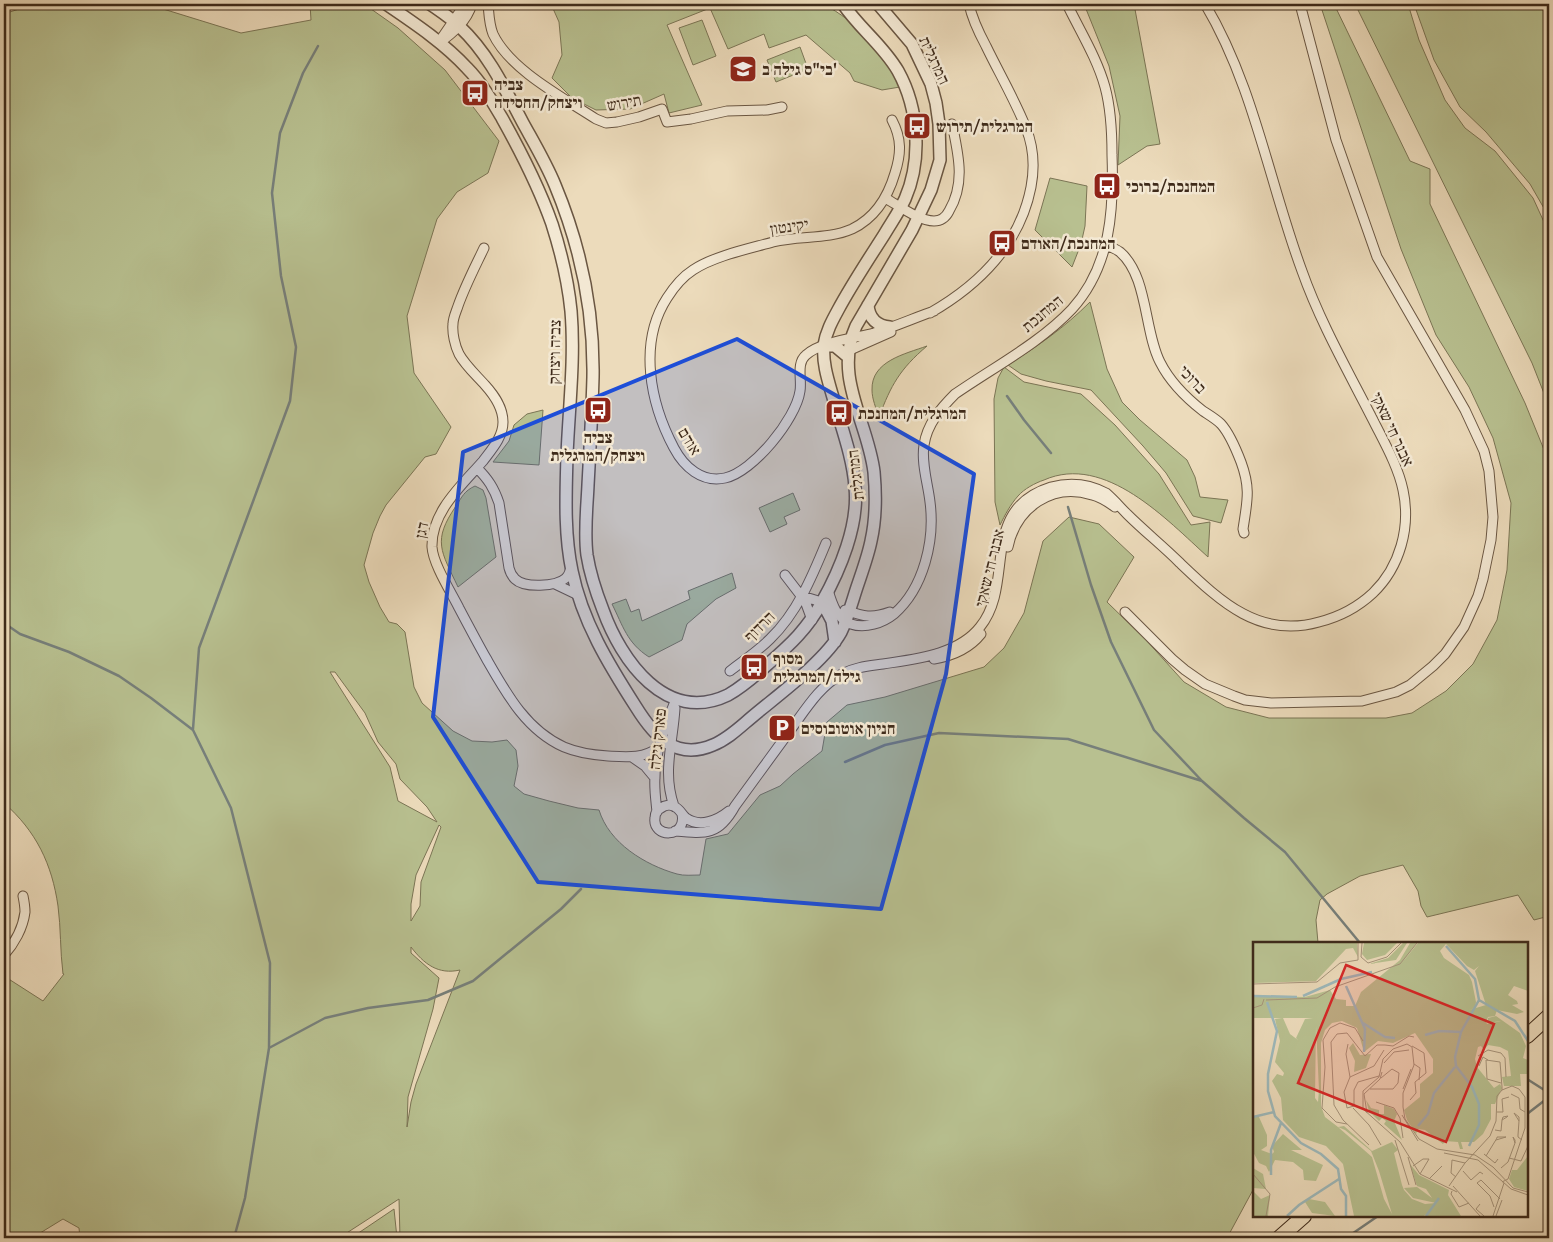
<svg xmlns="http://www.w3.org/2000/svg" width="1553" height="1242" font-family="'Gentium Book Plus','Frank Ruhl Libre',serif">
  <rect width="100%" height="100%" fill="#ecdbbb"/>
  <filter id="stains"><feTurbulence type="fractalNoise" baseFrequency=".004" numOctaves="4"/><feColorMatrix values="0 0 0 0 .2 0 0 0 0 .09 0 0 0 0 .02 0 0 0 .5 -.17"/></filter>
  <radialGradient id="worn" r=".72"><stop offset=".6" stop-color="#630" stop-opacity="0"/><stop offset="1" stop-color="#630" stop-opacity=".3"/></radialGradient>
  <path fill="#b8c090" stroke="#7b7555" fill-rule="evenodd" d="M20 4H147L241 33 311 20 310 4H364L398 28 445 70 499 141 488 173 457 192 437 219 407 316 414 373 451 427 436 454 425 457 386 505 380 516 373 533 364 565 369 582 380 607 389 622 397 624 405 632 414 687 422 703 453 731 472 741 492 742 507 740 516 750 518 766 514 786 524 794 549 801 578 808 599 810C609 843 645 865 677 874 684 876 692 875 700 875L706 839 728 834 760 795 780 786 793 774 822 751 827 722 847 705 885 697 984 667 1004 648 1024 613 1043 541 1069 517 1099 524 1134 557 1107 602 1146 640 1184 682 1226 707 1269 718H1386L1412 713 1446 691 1473 664 1497 620 1507 570 1511 503 1493 438 1469 387 1436 335 1401 249 1320 4H1334L1410 161 1430 169V204L1525 403 1549 462V916L1534 920 1518 895 1427 917 1421 906 1418 891 1403 865 1360 876 1327 894 1320 900 1316 920 1318 943H1254V1188L1227 1238H400L399 1199 339 1238H80L79 1228 63 1219 32 1238H4V976L43 1001 64 974H63C60 951 61 928 58 906 52 864 36 831 4 803V14L19 9ZM330 672H335L365 713 378 742 396 764 400 779 427 807 437 822 398 801 390 767ZM439 825 441 827 421 882 420 906 411 921V904L416 875ZM411 947C424 964 438 975 460 970L416 1084 411 1102 407 1127 408 1097 433 1009 439 978 411 953Z
    M551 4H823C858 22 884 52 900 87L882 90 854 81 850 73 806 35 769 48 764 34 728 49 710 8 667 25 702 105 669 113 664 94 630 109 596 110 572 98 552 78 562 55 559 22Z
    M1084 4H1134L1160 144 1147 146 1118 165 1120 116 1109 66Z
    M1357 4H1408L1419 40 1445 100 1465 128 1495 151 1533 198 1549 233V406L1532 363 1358 10Z
    M1414 4H1549V217L1530 184 1486 132 1460 107 1434 60Z
    M702 20 716 56 693 65 679 28Z
    M800 47 808 69 776 82 767 60Z
    M1050 178 1087 186 1085 226 1081 244 1072 267 1035 230Z
    M1090 302 1107 369 1122 402 1140 420 1187 460 1195 477 1200 497 1228 500 1221 523 1193 516 1166 473 1143 446 1091 390 1046 381 1021 374 1008 365C1039 345 1064 328 1090 302Z
    M927 346C900 369 891 385 879 417 876 408 872 399 872 390 871 361 905 354 927 346Z
    M1004 367 1024 382 1081 394 1115 425 1159 474 1191 525 1210 522 1208 557C1167 520 1105 453 1044 480 1035 483 1024 489 1018 496 1010 505 1005 515 1000 525L995 502 994 399 998 378Z
    M543 410 539 465 493 462 509 441 514 425 527 414Z
    M475 486 483 490 486 498 496 557 458 587C441 551 432 541 456 506 462 497 464 491 475 486Z
    M793 493 800 510 784 517 787 524 770 532 759 508Z
    M732 573 736 588 716 599 687 624 682 640 649 657C627 643 623 626 612 604L626 599 631 612 639 609 642 621 690 599 688 591Z
    M394 1209 397 1238H351Z"/>
  <g fill="none" stroke-linecap="round" stroke-linejoin="round">
    <path stroke="#777f7a" stroke-width="2.5" d="M1007 396 1024 420 1051 453
      M1068 507 1091 585 1111 642 1154 730 1202 781 1244 818 1285 852 1360 943
      M4 623 20 634 69 652 119 676 151 698 193 730 231 808 270 963 269 1048 245 1198 234 1238
      M193 729 199 648 290 401 296 347 281 276 272 193 280 133 303 73 318 46
      M845 762 885 745 939 733 1068 739 1202 781
      M269 1048 325 1018 368 1008 428 1000 473 981 561 909 581 889
      M1527 1079 1549 1093
      M1527 1114 1549 1097
      M1546 1223 1549 1229
      M1346 1238 1378 1216"/>
    <defs>
      <path id="minor" d="M488 4C489 14 489 24 493 34 510 70 564 98 596 119L606 123 617 122 639 117 662 109 667 122 691 119 727 111 767 110 782 107
        M441 39 465 4
        M439 43C453 33 467 21 472 4
        M892 120C902 139 901 154 895 173 888 197 875 218 852 229 827 240 799 235 773 242 748 249 714 256 693 270 682 277 674 287 667 298 638 343 650 403 674 448 684 467 702 483 725 478 753 472 796 419 800 391 802 380 796 363 806 355 820 342 855 338 874 333 894 327 914 318 934 311
        M885 198C898 205 919 221 934 221 941 221 946 217 949 211 966 183 958 153 952 124
        M1106 245C1111 247 1116 249 1120 252 1148 276 1144 331 1160 362 1170 382 1185 397 1203 411 1209 415 1216 419 1221 424 1230 434 1236 449 1241 462 1251 489 1247 502 1243 529L1244 533
        M484 248C475 267 465 286 458 306 456 312 453 318 453 324 452 333 455 346 459 354 465 365 476 375 485 385 494 395 503 407 503 422 503 437 492 449 483 461 462 485 431 512 432 547 433 564 451 592 459 608 468 625 477 642 486 658 506 693 526 730 564 747 578 753 593 755 608 756 626 757 644 759 659 747
        M930 313C979 285 1020 244 1031 187 1035 166 1034 148 1026 128 1015 100 999 73 986 46 979 33 972 18 969 4
        M848 351 891 332
        M477 468C488 479 494 488 499 503L509 568C510 572 512 576 515 579 524 588 556 587 566 578 569 575 570 572 571 567
        M1008 547C1016 508 1052 482 1092 495 1100 497 1108 502 1115 507
        M785 575 805 601 812 620
        M555 584 578 595
        M828 590C832 604 837 619 851 624 865 629 883 623 894 614 924 588 935 540 930 502 928 484 921 463 924 445 927 424 941 408 955 394 994 367 1040 343 1072 309 1111 266 1114 209 1112 155 1112 132 1111 109 1105 87 1097 58 1080 31 1067 4
        M802 596 828 604
        M845 610C863 616 871 619 890 612
        M1125 612 1172 659 1185 670 1205 684 1234 696 1245 700 1271 703 1362 701 1396 692 1410 685 1433 666 1445 654 1464 627 1478 596 1483 579 1491 540 1493 517 1489 471 1484 451 1465 410 1377 257 1336 140 1300 4
        M934 659C952 656 969 649 981 634
        M730 671C743 661 758 651 770 639 797 613 812 577 826 543
        M632 757 645 766 655 778
        M674 806C662 772 673 743 675 708
        M657 812C656 801 654 789 655 777 655 750 666 724 676 699
        M682 814C687 839 652 838 655 818 655 814 657 810 661 808 665 805 671 804 675 807 680 809 682 815 686 818 700 828 718 820 729 811
        M675 831C707 834 719 835 735 806 753 781 771 757 789 732 804 712 819 686 842 674 855 667 869 666 883 664 915 659 958 655 980 627 1016 583 978 510 1051 487 1070 482 1089 484 1106 493 1114 500 1120 507 1127 514 1144 531 1163 546 1180 563 1220 601 1259 639 1319 622 1339 617 1358 607 1373 593 1400 567 1411 527 1403 490 1398 466 1384 442 1373 420 1348 371 1320 322 1302 271 1269 182 1254 86 1205 4
        M4 955C14 944 23 928 25 912 25 907 24 901 23 896"/>
      <path id="tertiary" d="M386 4C414 23 444 43 467 68 481 82 492 101 502 118 521 152 539 187 552 224 561 252 568 281 571 311 575 358 569 407 567 455 566 494 564 533 572 571 582 621 609 665 636 707 654 736 676 761 713 745 728 739 740 727 752 717 778 695 825 661 841 632 848 618 852 602 857 587 862 572 868 556 871 541 876 519 876 494 874 472 868 422 833 377 856 326L912 230 931 190 940 160 939 124 936 103 931 84 912 44 878 4
        M430 4C440 11 451 18 460 27 488 53 505 89 523 123 534 143 546 163 555 185 580 245 594 312 593 377 592 413 590 449 588 485 587 508 584 532 587 555 590 574 596 592 603 610 621 660 666 725 728 695 742 687 756 675 768 664 791 644 807 629 822 602 840 570 859 525 855 487 853 458 842 429 834 401 829 383 822 364 824 345 826 332 832 321 838 310 852 284 868 260 884 235 891 223 899 212 905 199 922 160 919 109 898 71 883 45 859 28 843 4
        M868 305C869 319 877 326 890 327
        M824 346H835L847 356
        M822 602 832 621 835 642"/>
      <path id="primary" d="M1527 1036 1549 1016
        M1279 1238 1304 1216"/>
    </defs>
    <use href="#minor" stroke="#6a5642" stroke-width="11"/>
    <use href="#tertiary" stroke="#6a5642" stroke-width="14"/>
    <use href="#primary" stroke="#3e2a1a" stroke-width="16"/>
    <use href="#minor" stroke="#f3e8d3" stroke-width="9"/>
    <use href="#tertiary" stroke="#f3e8d3" stroke-width="11"/>
    <use href="#primary" stroke="#ecdbbb" stroke-width="14"/>
  </g>
  <path fill="#1d4ed8" fill-opacity="0.2" stroke="#1d4ed8" stroke-width="4" stroke-linejoin="round" d="M737 339 974 474 946 674 881 909 538 882 433 717 463 452Z"/>
  <defs>
    <symbol id="school-square" viewBox="-11 -11 22 22"><rect x="-9" y="-9" width="18" height="18" rx="4" fill="#8f2418" stroke="#f3e8d3"/><path d="M0-5L7-2L0 1L-7-2ZM-4 1L0 2.5L4 1V4Q0 6-4 4Z" fill="#fff"/></symbol>
    <symbol id="bus-square" viewBox="-11 -11 22 22"><rect x="-9" y="-9" width="18" height="18" rx="4" fill="#8f2418" stroke="#f3e8d3"/><path d="M-5-6H5V4H4V6H2V4H-2V6H-4V4H-5ZM-3.5-4V0h7V-4ZM-3.5 1.2v1.5H-2V1.2ZM2 1.2v1.5H3.5V1.2Z" fill="#fff"/></symbol>
    <symbol id="parking-square" viewBox="-11 -11 22 22"><rect x="-9" y="-9" width="18" height="18" rx="4" fill="#8f2418" stroke="#f3e8d3"/><path d="M-3.5-5.5H1a3.5 3.5 0 0 1 0 7H-1V5.5H-3.5ZM-1-3.4V-.6H.8a1.4 1.4 0 0 0 0-2.8Z" fill="#fff"/></symbol>
  </defs>
  <g fill-rule="evenodd">
    <use href="#school-square" x="727" y="53" width="32" height="32"/>
    <use href="#bus-square" x="459" y="77" width="32" height="32"/>
    <use href="#bus-square" x="901" y="110" width="32" height="32"/>
    <use href="#bus-square" x="1091" y="170" width="32" height="32"/>
    <use href="#bus-square" x="986" y="227" width="32" height="32"/>
    <use href="#bus-square" x="582" y="394" width="32" height="32"/>
    <use href="#bus-square" x="823" y="397" width="32" height="32"/>
    <use href="#bus-square" x="738" y="651" width="32" height="32"/>
    <use href="#parking-square" x="766" y="712" width="32" height="32"/>
  </g>
  <g text-anchor="middle" dominant-baseline="central" stroke-width="5" stroke-linejoin="round" paint-order="stroke">
    <g font-size="16" fill="#3e2a1a" stroke="#f3e8d3">
      <text transform="translate(935 60) rotate(65)">המרגלית</text>
      <text transform="translate(624 102) rotate(-10)">תירוש</text>
      <text transform="translate(789 226) rotate(-8)">יקינטון</text>
      <text transform="translate(1042 313) rotate(-40)">המחנכת</text>
      <text transform="translate(554 352) rotate(-89)">צביה ויצחק</text>
      <text transform="translate(1193 379) rotate(47)">ברוכי</text>
      <text transform="translate(1393 429) rotate(65)">אבנר חי שאקי</text>
      <text transform="translate(690 441) rotate(59)">אודם</text>
      <text transform="translate(855 475) rotate(-97)">המרגלית</text>
      <text transform="translate(421 530) rotate(-78)">דגן</text>
      <text transform="translate(989 568) rotate(-76)">אבנר חי שאקי</text>
      <text transform="translate(759 626) rotate(-45)">הרדוף</text>
      <text transform="translate(657 739) rotate(-84)">פארק גילה</text>
    </g>
    <g font-size="16" font-weight="bold" fill="#3e2a1a" stroke="#f3e8d3" text-anchor="start">
      <text x="762" y="69">בי"ס גילה ב'</text>
      <text x="494" y="84">צביה<tspan x="494" dy="18">ויצחק/החסידה</tspan></text>
      <text x="936" y="126">המרגלית/תירוש</text>
      <text x="1126" y="186">המחנכת/ברוכי</text>
      <text x="1021" y="243">המחנכת/האודם</text>
      <text x="858" y="413">המרגלית/המחנכת</text>
      <text x="598" y="437" text-anchor="middle">צביה<tspan x="598" dy="18">ויצחק/המרגלית</tspan></text>
      <text x="773" y="658">מסוף<tspan x="773" dy="18">גילה/המרגלית</tspan></text>
      <text x="801" y="728">חניון אוטובוסים</text>
    </g>
  </g>
  <g transform="translate(1253 942)">
    <rect width="275" height="275" fill="#ecdbbb"/>
    <path d="M0 1H104L105 15 100 6 93 7 63 39 0 41ZM111 1H144L132 13 114 18 109 12ZM150 1H154L143 18 116 22 135 16ZM157 1H164L148 22 165 1H275V49L261 44 255 53 264 59 265 62 259 63 271 70 264 72 244 68 242 74 235 75 233 80 234 82 248 79 235 81V76L243 74 267 91 273 104 270 116 275 118V132H267L268 144H251L249 135 258 134 255 109 247 105 235 103 231 108 228 104 225 105 222 117 224 125 241 146 247 142 249 146 242 162H238V177L230 192 221 200H208L210 207H207L205 200 192 199 190 202 172 188 165 187 163 192 154 178 151 168 167 155V142L180 131V117L162 91 140 101 125 99 111 110 104 86 89 79 79 81 72 88 68 101V164L72 175 85 185 91 184 119 209 139 200 145 208 141 211 149 243 151 248 159 257 172 262 183 261 160 256 151 246 164 245 179 256 173 247 164 244 157 222 166 233 196 248 195 253 208 274H172L175 271 171 274H101L90 222 73 204 46 195 30 178 28 156 19 139 24 132 30 134 31 131 22 120 27 99 22 77 29 76H0V54L52 55 77 48 83 57 93 58V64H102L108 50 147 18ZM193 2 214 24 221 28 226 24 222 29 233 63 216 68 222 66 223 60 219 40 216 33 191 16 187 9ZM60 76 52 77 43 96 45 98 37 92 30 76ZM63 84 66 148 65 160 62 156ZM85 185 92 188 118 209 126 229 139 272 131 257 119 215ZM100 101 107 113 118 112 113 126 101 130 102 119 96 106ZM113 158 118 166 126 168V172H131V163L141 167 144 172 141 179 149 198 131 182 133 179 129 176 126 179 116 169ZM1 175H6L14 193V204L8 208 19 212 21 210 19 204 30 192 49 208H38L70 223 63 239 51 238 50 228 40 220 22 218 16 230 13 224 6 221 0 210ZM275 214V249L261 245 256 237 259 228H264ZM0 226 10 232 13 247 0 246ZM0 249 8 257 17 253 15 274H0ZM56 257 72 260 82 274 59 271 52 260Z" fill="#b8c090" fill-rule="evenodd"/>
    <path fill="none" stroke="#9db8ba" stroke-width="2.5" d="M193 4 222 37 226 58 262 79 275 99M93 44 112 87 111 110M1 54 44 55M50 54 88 37 119 30M14 60 24 89 15 132V149L22 174 48 201 68 212 85 227 88 247 93 254V274M110 81 132 95 142 96M172 93 186 89 208 90M0 175 21 170M165 184 175 172 181 151 202 125M216 204 226 183V162L219 145 203 124 202 115 208 90 226 58M18 233V208L28 181M34 274 46 263 86 237M173 274 186 256"/>
    <path fill="none" stroke="#a6947b" stroke-width="1" d="M109 1 108 15 115 21 134 15 148 1M0 42 64 40 87 21 105 18V1M13 58 64 56 82 45 147 22 164 1M0 66 9 63 11 57M95 102 93 112 97 135M132 103 140 104 156 94 161 95M225 114 235 108 248 111 252 116 253 135M131 121 141 110 156 108M161 122 167 126 166 138M226 124 230 115 235 118M126 134 105 140 101 148V164L94 166 91 150 97 135 121 124 131 108M248 141 234 137 233 118 247 120 249 145V148M117 147H140L145 141 146 131 139 127 128 136M150 147 158 127M258 152 266 156 267 167 272 170M157 158 163 151 162 140 173 131 171 111 159 104M123 160 141 166 147 176 150 196M100 166 116 183 128 203M244 170H250L249 157 256 155M114 171 111 152 127 137 129 130M149 173 165 199M255 174 254 175 249 178 250 175ZM266 179 261 171 266 175V179L265 193V195L269 198M94 182 83 180 69 166 72 125 70 98 77 86 87 81 102 86 110 99M242 188 248 189 249 178M142 198 156 243M116 203 90 178 81 163 78 100 84 92 94 91 112 114 124 103H132M191 211 225 218 258 247 275 253M231 212 242 221 245 217M233 214 244 196V195H253L243 198M155 215 163 243M256 216 268 219 275 204M160 224 170 217H176L167 232M248 226 255 220 262 201 260 195 262 198V201M210 229 218 238 227 230 230 232M0 232 17 252 13 274M203 235 198 231 199 218 212 221M176 237 189 224M196 244 212 221 237 194 243 179 244 154 249 148 259 144 266 147 272 155V186L255 237 249 240M200 244 227 274M199 249 198 252 206 265 216 261M204 250 167 232 147 200 110 167V149L126 135 130 117 140 107 154 102 159 105 161 123 150 151V165L152 177 166 197 184 207 222 213 240 225 260 246 275 250M227 262 223 267 231 274M241 265 237 254 224 241 228 238 247 257M240 274 251 241M243 274 249 258"/>
    <path fill="#d62828" fill-opacity="0.15" stroke="#d62828" stroke-width="2.5" d="M93 23 241 82 193 200 45 141Z"/>
    <rect width="275" height="275" fill="none" stroke="#3e2a1a" stroke-width="2.5"/>
  </g>
  <rect width="1553" height="1242" fill="none" stroke="#ecdbbb" stroke-width="20"/>
  <rect x="5" y="5" width="1543" height="1232" fill="none" stroke="#3e2a1a" stroke-width="2.5"/>
  <rect x="10" y="10" width="1533" height="1222" fill="none" stroke="#3e2a1a"/>
  <rect width="100%" height="100%" filter="url(#stains)"/>
  <rect width="100%" height="100%" fill="url(#worn)"/>
</svg>
